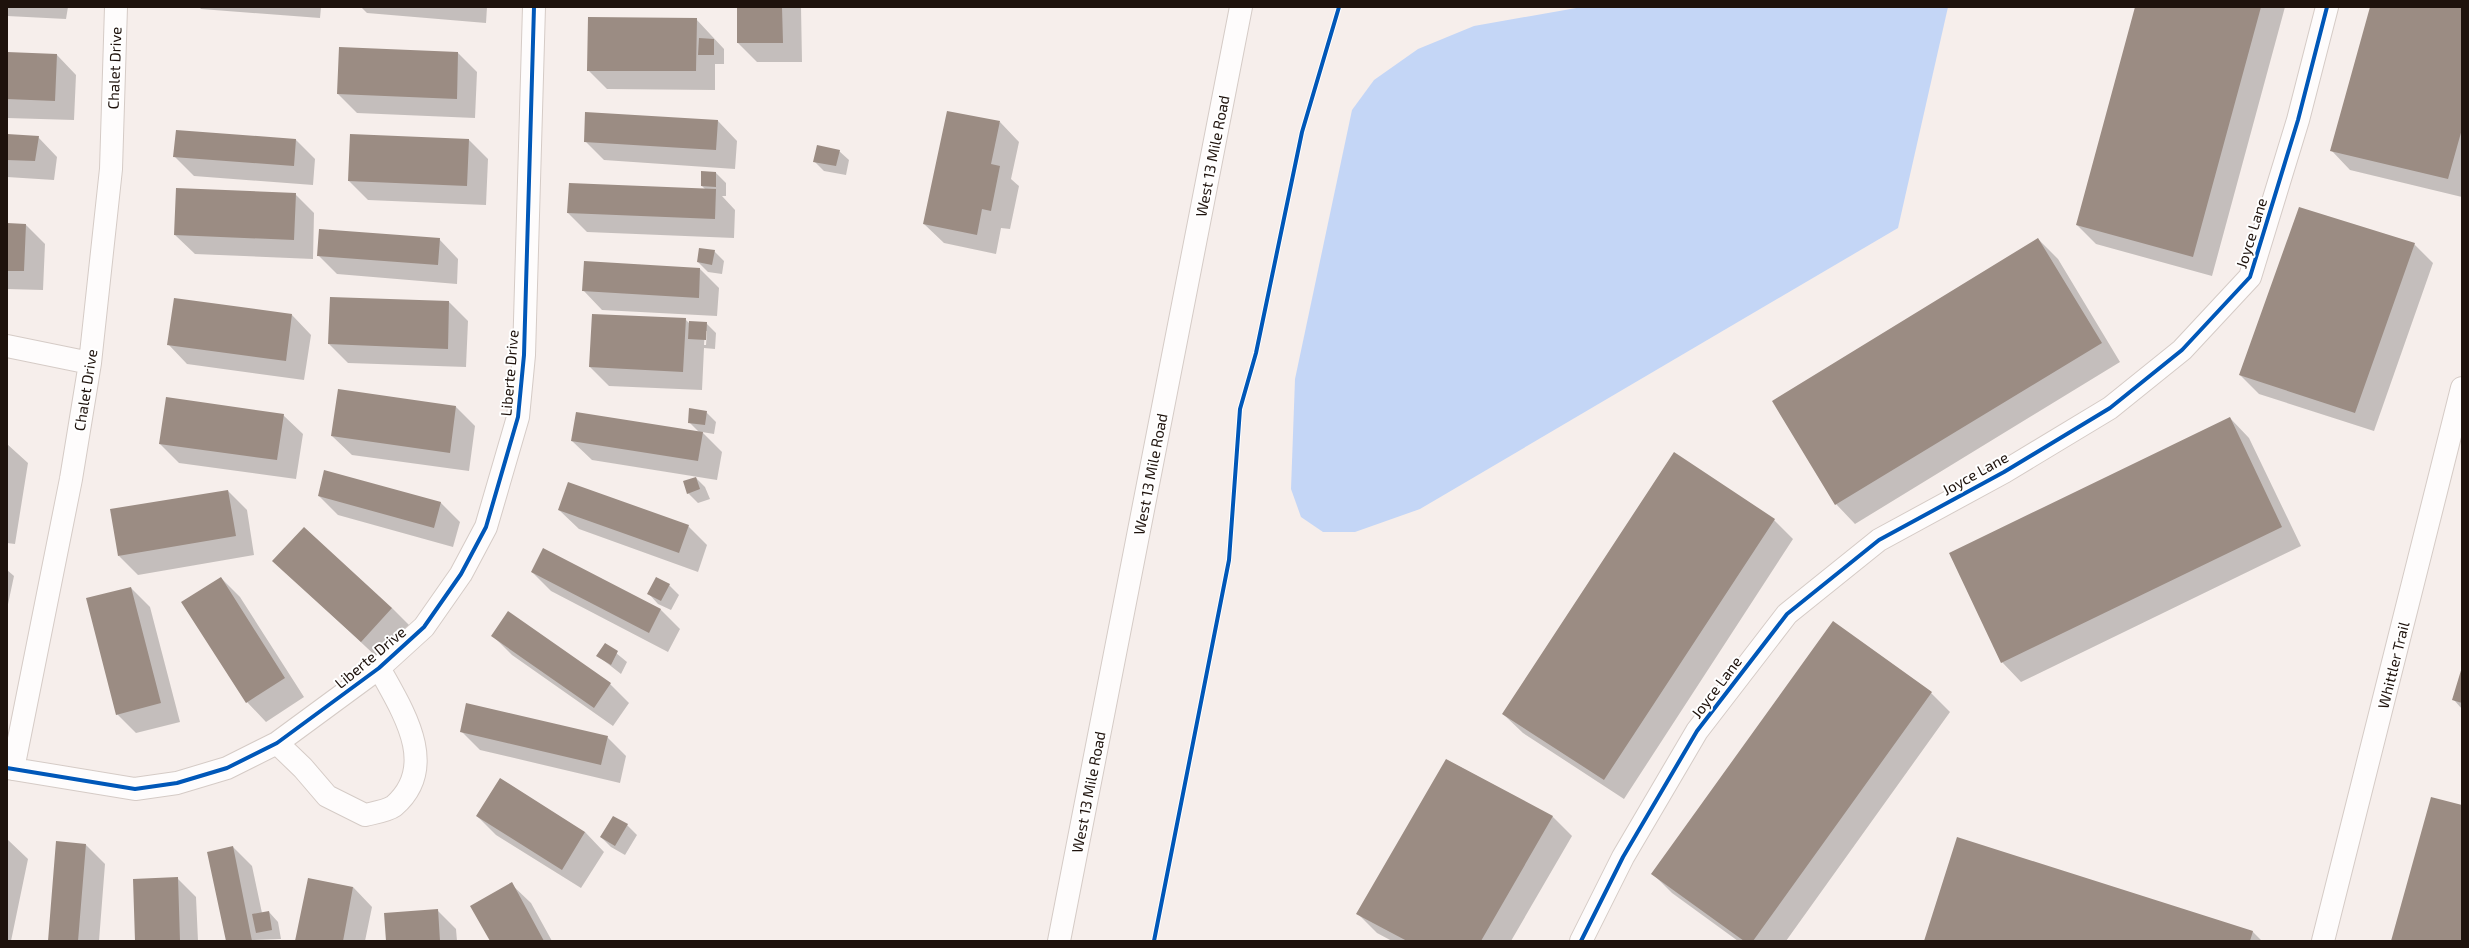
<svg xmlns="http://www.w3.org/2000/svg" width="2469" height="948" font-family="'Exo 2',sans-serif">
  <rect width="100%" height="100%" fill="#f6eeeb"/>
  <path fill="#c4d6f6" d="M1582 7H1948L1898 228 1420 509 1355 532H1323L1301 517 1291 489 1295 379 1352 110 1374 80 1418 49 1474 26Z"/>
  <path fill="#0003" fill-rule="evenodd" d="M7 7H68L66 19 7 16Z
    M199 7H321L320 18 201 9Z
    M361 7H487L486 23 367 13Z
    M738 7H801L802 62H757L738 43Z
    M2136 7H2285L2212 276 2096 244 2077 225Z
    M2371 7H2462V197L2350 170 2331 150Z
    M696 19 724 49V64H715V90L607 89 588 70Z
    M340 48 458 53 477 72 475 118 357 113 338 94Z
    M7 53 57 55 76 75 74 120 7 118Z
    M718 121 737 141 735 169 604 160 585 141Z
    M1000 122 1019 142 1011 179 1019 186 1010 229 1001 228 996 254 944 243 924 224Z
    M7 135 38 137 57 157 54 180 7 177Z
    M351 135 469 140 488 159 486 205 368 200 349 181Z
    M296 140 315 159 313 185 194 176 174 156Z
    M839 151 849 160 846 175 824 171 814 161Z
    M702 172 716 173 726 183V196H722L735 210 734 238 587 232 568 213 706 190 702 186Z
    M295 194 314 213 313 259 195 254 175 235Z
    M7 224 26 225 45 244 43 290 7 289Z
    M439 239 458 259 457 284 337 274 318 255Z
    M2038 239 2058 259 2120 362 1855 524 1836 504Z
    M2414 244 2433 263 2374 431 2259 394 2240 375Z
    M714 251 724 261 722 274 708 272 698 262Z
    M700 269 719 288 717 316 602 310 583 290Z
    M331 298 449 302 468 321 466 367 348 363 329 344Z
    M292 315 311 335 304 380 187 364 168 344Z
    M593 315 685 319 690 324 706 323 716 333 715 349 704 348 702 390 609 386 590 367ZM705 331H707L706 345H704Z
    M456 407 475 426 469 471 352 455 332 436Z
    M706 412 716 422 714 434 702 432 722 452 717 480 592 460 572 441 699 432 689 422Z
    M283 415 303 434 296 479 179 463 160 444Z
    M2230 418 2249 438 2301 546 2021 682 2002 662Z
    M7 444 28 463 15 544 7 543Z
    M696 478 705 487 710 499 698 503 688 493Z
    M228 491 247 510 254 555 138 575 119 556Z
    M319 496 441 503 460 522 453 547 338 515Z
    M559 510 688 526 707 545 698 572 579 529Z
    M1774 520 1793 539 1624 799 1523 733 1503 714Z
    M544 550 661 610 680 629 668 652 551 591 532 572Z
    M274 561 392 608 411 627 381 661Z
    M7 570 14 576 7 609Z
    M221 578 240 597 304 697 266 722 247 702 183 603Z
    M669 585 679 595 671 610 658 604 649 594Z
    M131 588 150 607 180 722 136 733 117 714Z
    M493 636 610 684 629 703 613 726 512 655Z
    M605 644 627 662 621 674 598 656Z
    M2462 669V709L2454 700Z
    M1931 693 1950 712 1786 941H1738L1672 893 1653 874Z
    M461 731 607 737 626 756 620 783 480 750Z
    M1447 760 1553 817 1572 836 1511 941H1392L1377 933 1358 914Z
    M477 816 585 832 604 852 581 888 496 835Z
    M627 825 637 835 625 855 611 847 601 837Z
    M7 839 28 859 11 941H7Z
    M57 842 86 845 105 864 99 941H49Z
    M233 847 252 866 262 913 269 912 278 922 281 939 227 941Z
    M177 878 196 897 198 941H136Z
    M511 884 531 903 552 941H491Z
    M353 887 372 907 365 941H296Z
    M437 910 456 929 457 941H387Z
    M2253 932 2262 941H1925Z"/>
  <path fill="#9b8c83" d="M737 7H782L783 43H737Z
    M2135 7H2261L2193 257 2076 225Z
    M2370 7H2462V129L2448 179 2330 151Z
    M588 17 697 18 696 71H587Z
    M699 38 714 39V55H698Z
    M339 47 458 52 457 99 337 94Z
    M7 52 57 54 55 101 7 99Z
    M947 111 1000 121 991 164 1000 166 991 211 982 209 977 235 923 224Z
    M585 112 718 120 716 150 584 142Z
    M176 130 296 139 294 166 173 157Z
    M7 134 39 136 35 161 7 160Z
    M350 134 469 139 467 186 348 181Z
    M817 145 840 150 836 166 813 162Z
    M701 171 716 172V187L701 186Z
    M569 183 716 189 715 219 567 213Z
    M176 188 296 193 294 240 174 235Z
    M2299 207 2415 243 2355 413 2239 375Z
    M7 223 26 224 24 271H7Z
    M319 229 440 238 438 265 317 256Z
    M2038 238 2102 343 1835 505 1772 401Z
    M699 248 715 250 712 265 697 262Z
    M584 261 700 268 699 298 582 291Z
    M330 297 449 301 448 349 328 344Z
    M174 298 292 314 286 361 167 345Z
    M592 314 686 318 683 372 589 367Z
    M689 321 707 322 706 340 688 339Z
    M338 389 456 406 450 453 331 436Z
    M166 397 284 414 277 460 159 444Z
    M689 408 707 411 705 425 688 423Z
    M576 412 703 432 698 461 571 441Z
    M2230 417 2282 527 2001 663 1949 553Z
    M1674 452 1775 519 1604 780 1502 714Z
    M324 470 441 502 434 528 318 496Z
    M696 477 700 489 687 494 683 481Z
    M568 482 689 525 679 553 558 510Z
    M228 490 236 536 118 556 110 509Z
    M304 527 392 608 361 642 272 561Z
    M543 548 661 609 649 633 531 572Z
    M221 577 285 678 246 703 181 602Z
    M656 577 670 584 661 601 647 594Z
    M131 587 161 703 116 715 86 598Z
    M508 611 611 683 594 708 491 636Z
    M1833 621 1932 692 1753 941H1744L1651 874Z
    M605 643 618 651 611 665 596 656Z
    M2462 667V703L2452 700Z
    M466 703 608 736 601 765 460 732Z
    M1446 759 1553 816 1481 941H1407L1356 914Z
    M500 778 585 832 562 870 476 816Z
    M2431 797 2462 805V941H2391Z
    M613 816 628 824 615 846 600 837Z
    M1957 837 2253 931 2250 941H1924Z
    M56 841 86 844 78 941H48Z
    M233 846 252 941H226L207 852Z
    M178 877 180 941H135L133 879Z
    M308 878 353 887 343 941H295Z
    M512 882 544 941H490L470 906Z
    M438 909 440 941H386L384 913Z
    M269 911 272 930 256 933 252 914Z"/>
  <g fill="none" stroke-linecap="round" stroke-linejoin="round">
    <defs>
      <path id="minor" d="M7 346 90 363
        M277 743 303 768 327 796 365 815C373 813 387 811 394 806 440 766 402 710 379 668
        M7 768 135 789 177 783 227 768 277 743 379 668 424 627 461 574 486 527 518 417 524 355 534 7
        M13 769 71 479 90 363 111 169 116 7
        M1059 941 1241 7
        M1581 941 1623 857 1697 731 1787 614 1879 540 2004 472 2110 408 2182 350 2250 277 2298 120 2327 7
        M2323 941 2462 388"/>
    </defs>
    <use href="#minor" stroke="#d5cbc6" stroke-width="24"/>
    <use href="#minor" stroke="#fefcfc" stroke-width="22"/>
    <defs>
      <path id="cycleway" d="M7 768 135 789 177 783 227 768 277 743 379 668 424 627 461 574 486 527 518 417 524 355 534 7
        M1154 941 1229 560 1240 409 1256 353 1302 132 1339 7
        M1581 941 1623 857 1697 731 1787 614 1879 540 2004 472 2110 408 2182 350 2250 277 2298 120 2327 7"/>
    </defs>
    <use href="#cycleway" stroke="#fff" stroke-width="6"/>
    <use href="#cycleway" stroke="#0057b8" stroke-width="4"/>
  </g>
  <g text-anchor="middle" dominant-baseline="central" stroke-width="4" stroke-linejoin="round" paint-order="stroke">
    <g font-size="15" fill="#1e120c" stroke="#fff">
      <text transform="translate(114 68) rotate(-88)">Chalet Drive</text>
      <text transform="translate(1212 156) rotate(-79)">West 13 Mile Road</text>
      <text transform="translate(2251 233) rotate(-73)">Joyce Lane</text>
      <text transform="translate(509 373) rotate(-85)">Liberte Drive</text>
      <text transform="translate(85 390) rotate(-81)">Chalet Drive</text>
      <text transform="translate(1975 473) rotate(-29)">Joyce Lane</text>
      <text transform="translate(1150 474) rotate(-79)">West 13 Mile Road</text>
      <text transform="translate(370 657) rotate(-40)">Liberte Drive</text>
      <text transform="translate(2393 665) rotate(-76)">Whittler Trail</text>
      <text transform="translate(1716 687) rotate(-53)">Joyce Lane</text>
      <text transform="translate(1088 792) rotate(-79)">West 13 Mile Road</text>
    </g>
  </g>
  <rect width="2469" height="948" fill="none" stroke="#1e120c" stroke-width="16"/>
</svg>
